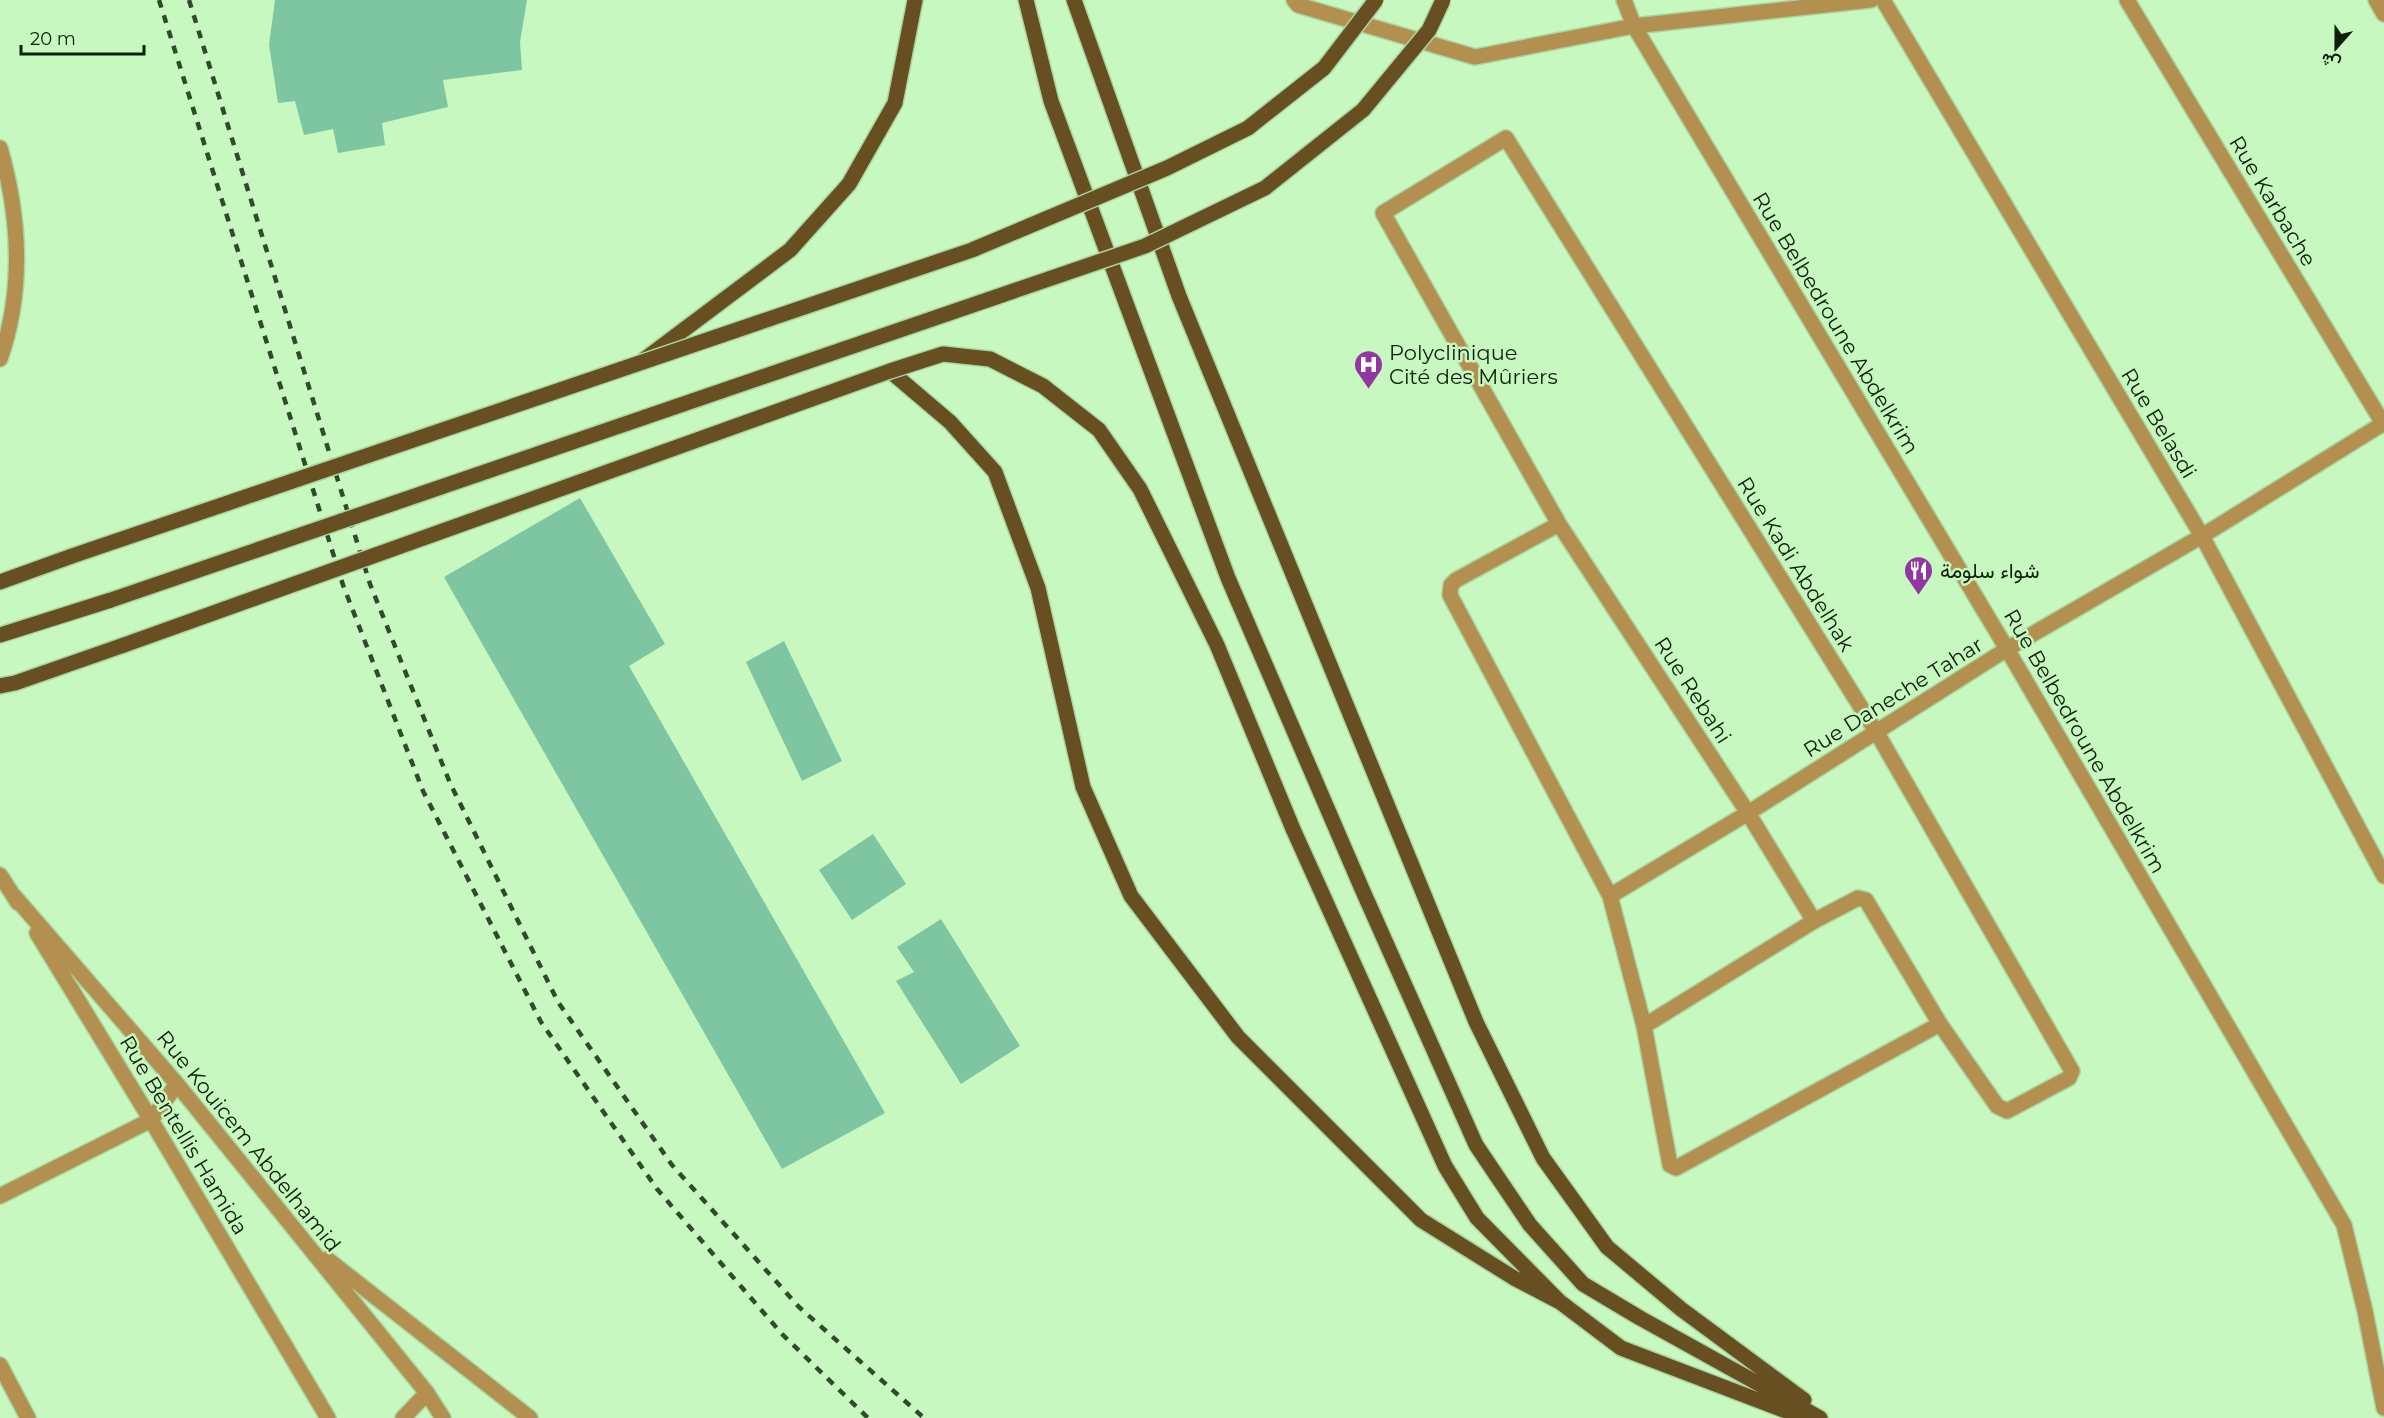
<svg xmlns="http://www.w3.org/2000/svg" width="2384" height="1418" font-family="Montserrat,Vazirmatn,sans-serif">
  <rect width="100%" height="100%" fill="#c7f8bf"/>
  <path fill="#7ec6a2" d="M275 0H527L520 42 522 70 443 80 448 107 382 123 385 145 338 153 333 129 304 135 295 101 278 103 269 45Z
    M580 498 665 644 629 666 885 1113 782 1169 444 577Z
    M784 641 842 761 802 781 746 662Z
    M873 834 906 884 852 920 819 870Z
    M941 919 1020 1046 961 1084 896 981 914 972 897 947Z"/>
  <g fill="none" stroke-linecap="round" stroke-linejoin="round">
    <defs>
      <path id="minor" d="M1294 0 1298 5 1475 57 1634 26 1871 0
        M1624 0 1634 26 2007 649 2344 1225 2365 1311 2384 1408
        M1883 0 2202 536 2384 876
        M2127 0 2384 425
        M2376 0 2384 14
        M1506 138 1877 733 2072 1071 2069 1078 2007 1111 1997 1106 1940 1024 1866 900 1858 898 1814 921 1748 813 1559 524 1383 213Z
        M0 148C20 217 24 291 0 359
        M1559 524 1456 580 1451 585 1450 595 1610 896 1644 1026 1670 1165 1676 1168 1940 1024
        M0 875 18 903
        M14 896 177 1084 427 1393 443 1418
        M1610 896 1748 813 2007 649 2202 536 2384 423
        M37 933 151 1120 328 1418
        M1644 1026 1814 921
        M0 1196 151 1120 177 1084
        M327 1259 530 1418
        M0 1365 28 1418
        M403 1418 427 1393"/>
      <path id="major" d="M1026 0 1051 101 1228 578 1362 889 1476 1145 1530 1225 1583 1284 1640 1318 1820 1418
        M1074 0 1179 296 1476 1022 1543 1158 1607 1247 1681 1309 1804 1400
        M645 359 790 250 849 184 895 103 915 0
        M890 371 950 422 995 472 1038 588 1083 787 1131 896 1238 1037 1421 1220 1514 1278 1560 1302
        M0 582 72 556
        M0 635 111 600
        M0 686 15 683 124 645
        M1293 829 1445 1166 1477 1218 1560 1302 1621 1348 1802 1417"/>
    </defs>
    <use href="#minor" stroke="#a9d5a2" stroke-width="18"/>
    <use href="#major" stroke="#a9d5a2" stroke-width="18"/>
    <use href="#minor" stroke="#b39050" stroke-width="15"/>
    <use href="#major" stroke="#674f22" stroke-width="15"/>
    <path stroke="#31492d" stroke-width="4.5" stroke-dasharray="8 8" stroke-linecap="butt" d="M159 0 343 585 423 791 541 1022 657 1189 782 1334 868 1418
      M189 0 370 584 450 783 558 1002 672 1165 799 1307 924 1418"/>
    <defs>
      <path id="major-bridge" d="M72 556 972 250 1167 168 1248 128 1324 68 1376 0
        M111 600 1145 246 1265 188 1363 110 1429 30 1443 0
        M124 645 890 371 943 354 990 359 1043 386 1099 430 1140 489 1217 645 1293 829"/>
    </defs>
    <use href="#major-bridge" stroke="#a9d5a2" stroke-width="18" stroke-linecap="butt"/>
    <use href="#major-bridge" stroke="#674f22" stroke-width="15"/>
  </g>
  <defs>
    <symbol id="hospital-pin" viewBox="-11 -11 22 30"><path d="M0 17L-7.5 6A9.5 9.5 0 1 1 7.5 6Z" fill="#9237a2" stroke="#c7f8bf"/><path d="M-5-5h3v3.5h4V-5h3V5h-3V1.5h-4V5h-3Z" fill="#fff"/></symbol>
    <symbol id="restaurant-pin" viewBox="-11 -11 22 30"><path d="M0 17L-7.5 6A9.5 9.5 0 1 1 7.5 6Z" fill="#9237a2" stroke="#c7f8bf"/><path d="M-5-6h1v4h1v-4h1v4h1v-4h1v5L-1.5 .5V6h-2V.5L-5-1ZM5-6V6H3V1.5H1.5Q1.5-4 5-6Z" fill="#fff"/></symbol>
  </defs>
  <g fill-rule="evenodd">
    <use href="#hospital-pin" x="1352" y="348" width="33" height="45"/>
    <use href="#restaurant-pin" x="1902" y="554" width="33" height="45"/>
  </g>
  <g text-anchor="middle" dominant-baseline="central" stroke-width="5" stroke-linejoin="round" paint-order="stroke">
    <g font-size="21" fill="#0d1f0a" stroke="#c7f8bf">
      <text transform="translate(2273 201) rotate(59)">Rue Karbache</text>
      <text transform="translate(1836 323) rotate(59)">Rue Belbedroune Abdelkrim</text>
      <text transform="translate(2159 423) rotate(59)">Rue Belasdi</text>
      <text transform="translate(1796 564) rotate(58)">Rue Kadi Abdelhak</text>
      <text transform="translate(1693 690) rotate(57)">Rue Rebahi</text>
      <text transform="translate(1893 697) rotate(-32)">Rue Daneche Tahar</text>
      <text transform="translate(2085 741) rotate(60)">Rue Belbedroune Abdelkrim</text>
      <text transform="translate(184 1135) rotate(59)">Rue Bentellis Hamida</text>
      <text transform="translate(249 1141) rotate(51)">Rue Kouicem Abdelhamid</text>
    </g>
    <g font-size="21" fill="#0d1f0a" stroke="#c7f8bf" text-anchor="start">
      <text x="1389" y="352">Polyclinique<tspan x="1389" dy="24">Cité des Mûriers</tspan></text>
      <text x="1940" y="570">شواء سلومة</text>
    </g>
  </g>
  <g transform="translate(2336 48) rotate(201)" stroke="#c7f8bf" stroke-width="4.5" paint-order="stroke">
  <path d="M0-4.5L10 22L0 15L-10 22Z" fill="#0d1f0a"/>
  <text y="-9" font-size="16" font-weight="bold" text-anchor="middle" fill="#0d1f0a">ش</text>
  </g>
  <path d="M21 45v9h123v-9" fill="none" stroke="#0d1f0a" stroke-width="3"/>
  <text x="30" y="45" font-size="18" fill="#0d1f0a" stroke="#c7f8bf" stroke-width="4.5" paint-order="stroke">20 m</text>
</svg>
